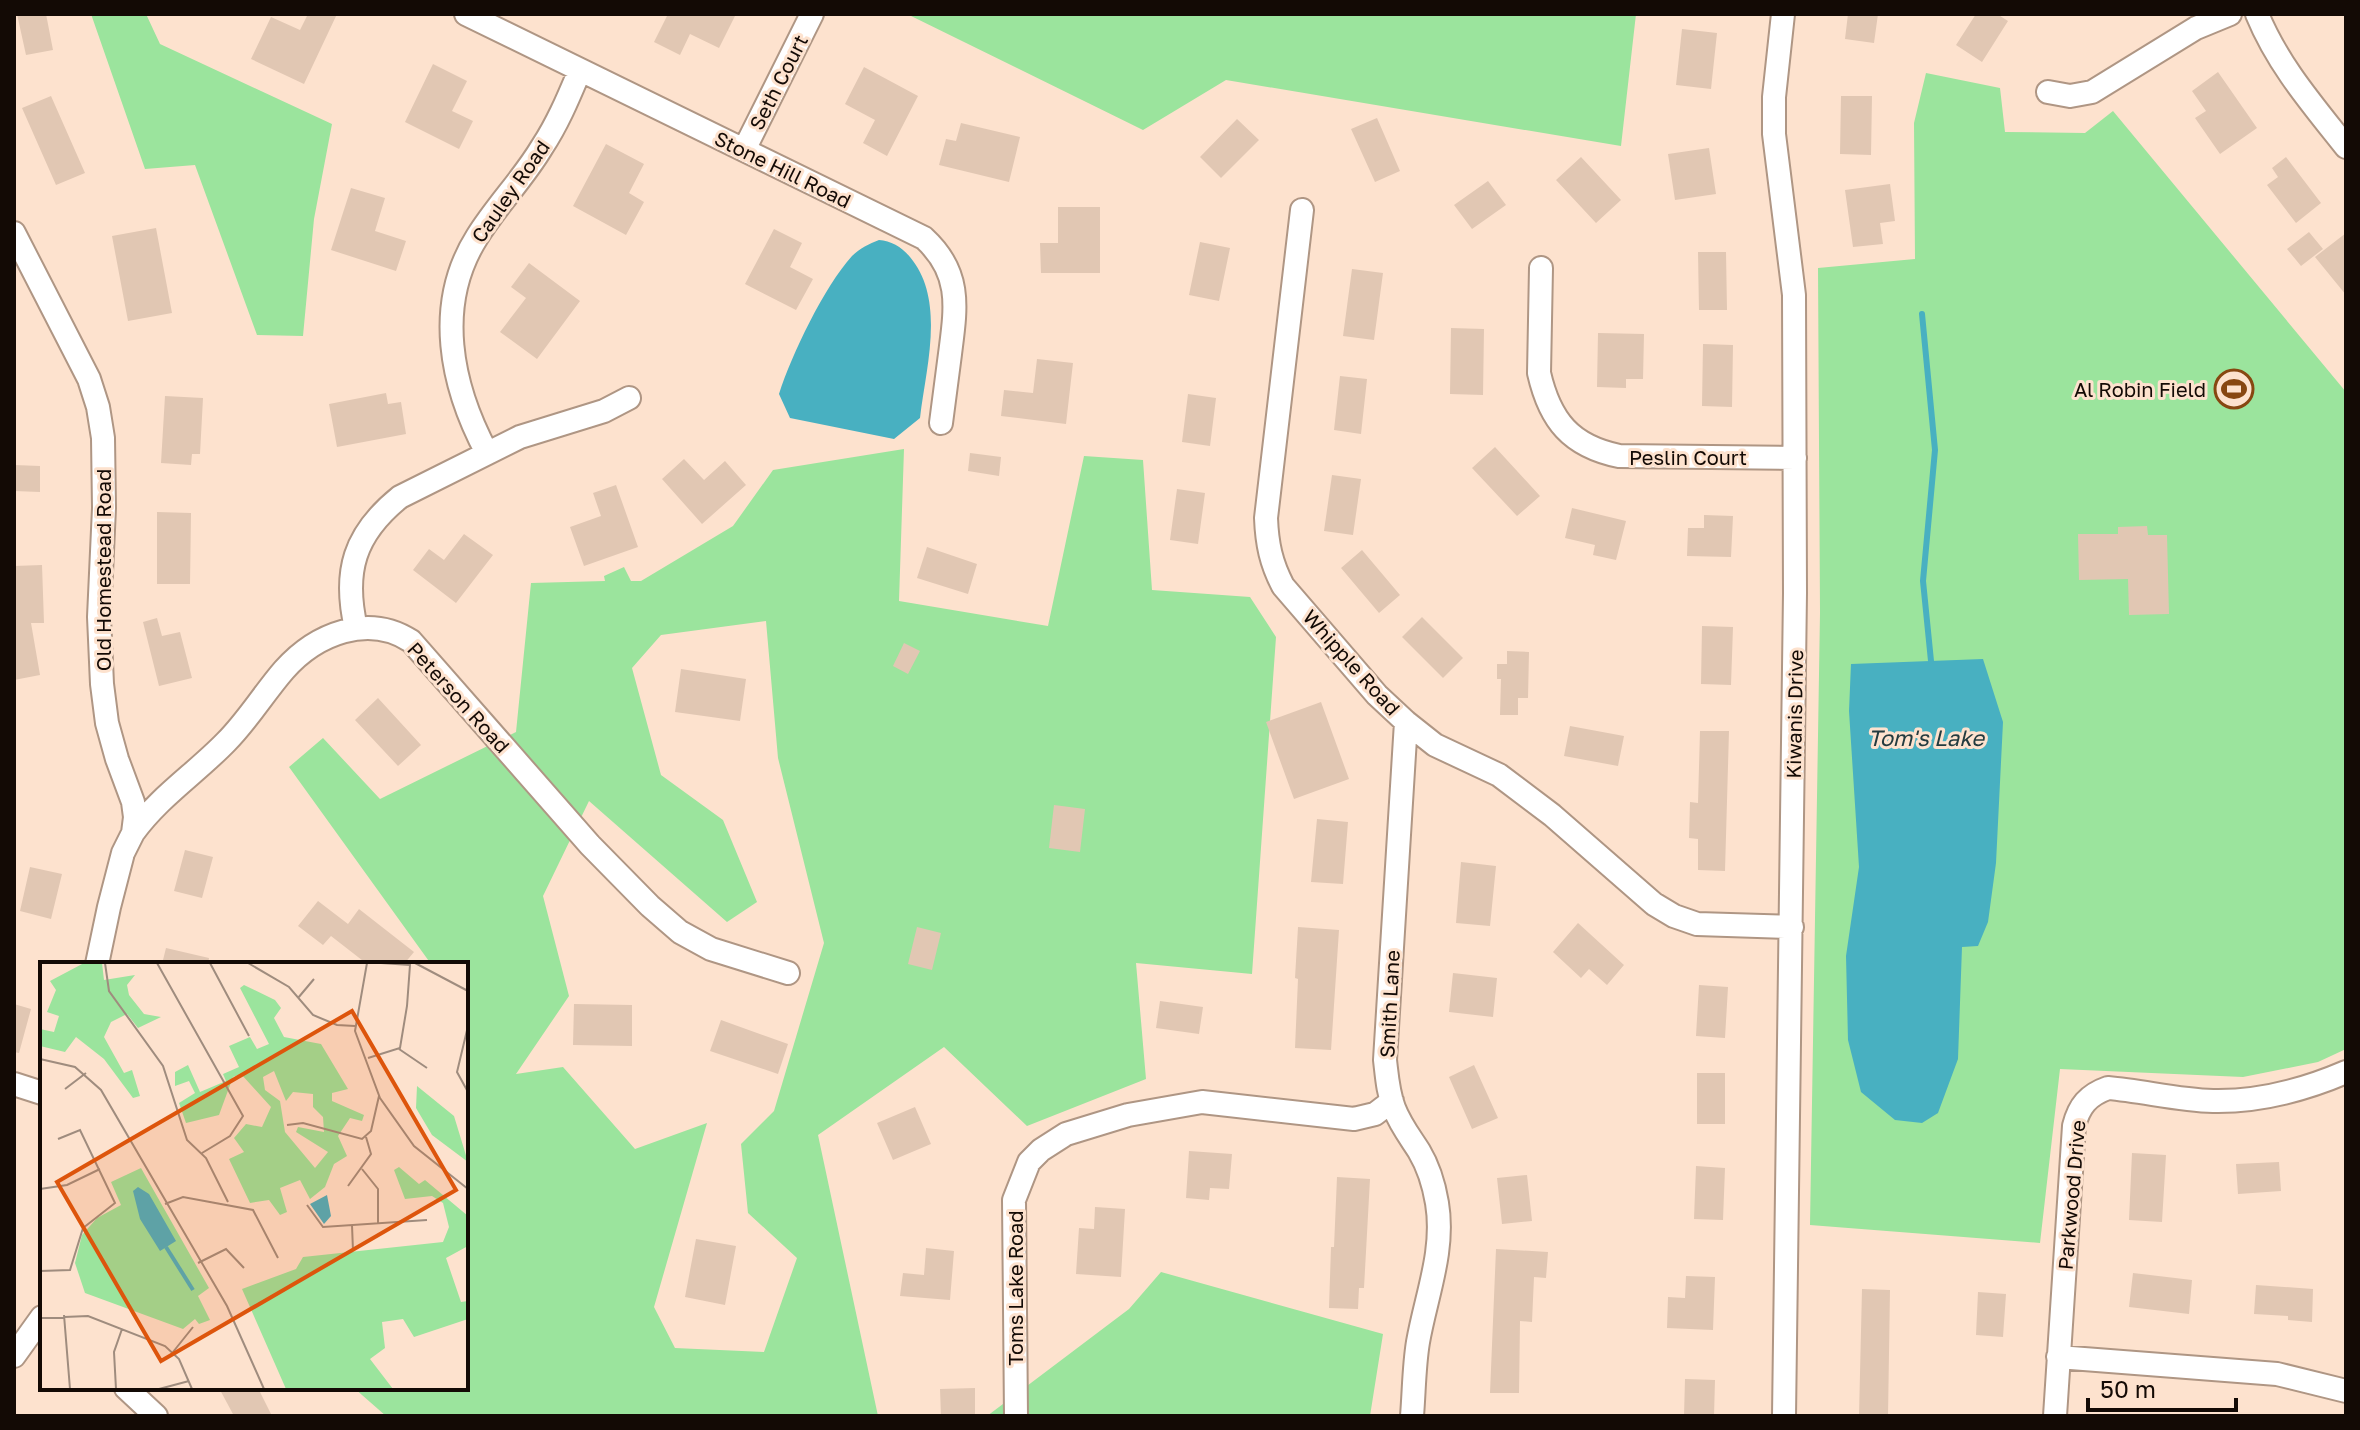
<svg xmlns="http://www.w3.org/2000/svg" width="2360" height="1430" font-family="'Golos Text',sans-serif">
  <rect width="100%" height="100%" fill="#fde2ce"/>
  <path fill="#9be49d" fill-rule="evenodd" d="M91 14H146L160 44 332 124 314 219 303 336 257 335 195 165 145 169Z
    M907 14H1636L1621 146 1226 80 1143 130Z
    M1926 73 2000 88 2005 132 2085 133 2113 111 2346 392V1049L2318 1062 2243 1077 2060 1069 2040 1243 1810 1225 1820 613 1818 268 1915 259 1914 123Z
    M904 449 899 601 1048 626 1084 456 1143 460 1152 590 1250 597 1276 637 1252 974 1136 963 1146 1079 1027 1126 944 1047 818 1135 878 1416H386L354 1388H466V964H431L289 767 323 738 380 799 516 732 531 583 605 581 604 576 624 567 631 581H641L733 526 773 470ZM766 621 778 758 824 943 774 1111 741 1144 748 1213 797 1258 764 1352 675 1348 654 1307 707 1123 635 1149 563 1067 516 1074 569 996 543 896 589 801 727 922 757 902 723 820 661 775 632 668 661 635Z
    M1161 1272 1383 1334 1370 1416H987L1129 1309Z"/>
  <path fill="#48b0c1" d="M879 240C891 241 902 247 910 257 946 300 926 367 920 418L894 439 790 418 779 394C792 354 824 287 852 256 860 248 869 244 879 240Z
    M1983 659 2003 722 1996 863 1988 922 1978 946 1962 947 1958 1059 1938 1113 1922 1123 1895 1120 1861 1092 1848 1040 1846 956 1859 867 1849 711 1851 664Z"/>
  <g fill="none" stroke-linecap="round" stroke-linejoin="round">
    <path stroke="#48b0c1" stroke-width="6" d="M1922 314 1935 450 1923 581 1931 661"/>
  </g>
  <path fill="#e1c7b3" d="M17 14H46L53 50 26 55Z
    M308 14H337L304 84 251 59 271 17 300 30Z
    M668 14H736L719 48 690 34 680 55 654 42Z
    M1848 14H1878L1874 43 1845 39Z
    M1976 14H1997L2008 21 1982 62 1956 45Z
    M1682 29 1717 33 1711 89 1676 85Z
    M433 64 467 81 452 111 473 121 459 149 405 122Z
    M864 67 918 96 887 156 863 143 875 120 845 104Z
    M2218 72 2257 128 2220 154 2195 118 2206 111 2192 91Z
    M51 96 85 173 56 185 22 108Z
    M1841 96H1872L1871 155 1840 154Z
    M1377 118 1400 171 1375 182 1351 129Z
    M1237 119 1259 140 1221 178 1200 157Z
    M961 123 1020 137 1009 182 939 165 946 139 956 141Z
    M606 144 644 164 629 193 644 202 626 235 573 206Z
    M1709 148 1716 194 1675 200 1668 154Z
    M1581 157 1621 200 1596 223 1556 180Z
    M2286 157 2321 203 2296 223 2267 185 2278 177 2272 168Z
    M1488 181 1506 205 1472 229 1454 205Z
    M1890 184 1895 221 1880 223 1883 244 1853 247 1845 190Z
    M351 188 385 198 375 231 406 241 396 271 331 250Z
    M1058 207H1100V273H1041L1040 243H1058Z
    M156 228 172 313 128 321 112 236Z
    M774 229 802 243 790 267 813 279 796 310 745 284Z
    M2309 232 2323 249 2301 266 2287 249Z
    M2346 233V295L2315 257Z
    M1200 242 1230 248 1219 301 1189 295Z
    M1698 252H1726L1727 310H1699Z
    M529 263 580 301 537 359 500 332 526 298 511 287Z
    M1352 269 1383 273 1374 340 1343 336Z
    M1451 328 1484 329 1483 395 1450 394Z
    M1598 333 1644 334 1643 379H1626V388L1597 387Z
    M1703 344 1733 345 1732 407 1702 406Z
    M1037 359 1073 363 1066 424 1001 416 1004 390 1033 393Z
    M1340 376 1367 379 1361 434 1334 430Z
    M386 393 388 404 401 402 406 434 337 447 329 404Z
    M1188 394 1216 398 1210 446 1182 442Z
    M165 396 203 398 200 454H192L191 465 161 463Z
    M1495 447 1540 496 1517 516 1472 468Z
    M970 453 1001 457 999 476 968 471Z
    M684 459 704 480 725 461 746 485 702 524 662 479Z
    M14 465 40 466V492L14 491Z
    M1332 475 1361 479 1353 535 1324 531Z
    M616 485 638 547 584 566 570 527 601 516 593 493Z
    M1177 489 1205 493 1198 544 1170 540Z
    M1572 508 1626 521 1616 560 1593 555 1595 545 1565 538Z
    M157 512 191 513 190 584H157Z
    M1704 515 1733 516 1731 557 1687 556 1688 528H1704Z
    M2147 526 2148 535H2167L2169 614 2129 615 2128 579 2079 580 2078 534H2118V527Z
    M464 534 493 555 456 603 413 570 429 549 444 560Z
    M927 547 977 564 968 594 917 578Z
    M1362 550 1400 595 1379 613 1341 568Z
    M42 565 44 623H31L40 675 14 680V566Z
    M1422 617 1463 658 1443 678 1402 637Z
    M157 618 162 636 180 632 192 678 159 686 143 622Z
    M1702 626 1733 627 1731 685 1701 684Z
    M904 643 920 651 908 674 893 666Z
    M1507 651 1529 652 1528 698H1518V715H1500L1501 679H1497V664H1507Z
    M681 669 746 679 740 721 675 712Z
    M378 698 421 745 398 766 355 720Z
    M1321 702 1349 779 1294 799 1266 722Z
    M1570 726 1624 736 1618 766 1564 756Z
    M1700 731H1729L1725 871 1698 870V839L1689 838 1690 802 1698 803Z
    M1054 805 1085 809 1080 852 1049 848Z
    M1317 819 1348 822 1343 884 1311 882Z
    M185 850 213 857 202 898 174 891Z
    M1461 862 1496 866 1490 926 1456 923Z
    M30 867 62 874 51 919 20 911Z
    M318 901 348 924 359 909 414 952 404 964H367L331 936 323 945 298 926Z
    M1578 923 1624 965 1607 985 1589 969 1581 978 1553 952Z
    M917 927 941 933 932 970 908 964Z
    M1298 927 1339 930 1331 1050 1295 1048 1298 979 1295 978Z
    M166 948 209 958 208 964H162Z
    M1453 973 1497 978 1493 1017 1449 1012Z
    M1699 985 1728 987 1725 1038 1696 1036Z
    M1160 1001 1203 1007 1199 1034 1156 1028Z
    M14 1004 31 1009 19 1053 14 1052Z
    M574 1004 632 1005V1046L573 1045Z
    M721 1020 788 1044 778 1074 710 1051Z
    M1474 1065 1498 1118 1472 1129 1449 1077Z
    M1697 1073H1725V1124H1697Z
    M915 1107 931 1144 893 1160 877 1123Z
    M1189 1151 1232 1154 1229 1189 1210 1188 1209 1200 1186 1198Z
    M2132 1153 2166 1155 2162 1222 2129 1220Z
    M2279 1162 2281 1191 2238 1194 2236 1164Z
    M1696 1166 1725 1168 1723 1220 1694 1219Z
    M1527 1175 1532 1221 1502 1224 1497 1178Z
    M1337 1177 1370 1179 1364 1288H1359L1358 1309 1329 1308 1331 1247H1334Z
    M1095 1207 1125 1209 1121 1277 1076 1274 1079 1228 1094 1229Z
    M696 1239 736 1246 725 1305 685 1297Z
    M926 1248 954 1251 950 1300 900 1296 903 1273 924 1275Z
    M1496 1249 1548 1252 1546 1278 1534 1277 1532 1322 1520 1321 1519 1393H1490Z
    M2133 1273 2192 1280 2189 1314 2129 1307Z
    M1686 1276 1715 1277 1713 1330 1667 1328 1668 1297 1685 1298Z
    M2256 1285 2313 1289 2312 1322 2288 1320V1316L2254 1314Z
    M1862 1289 1890 1290 1888 1416H1859Z
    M1978 1292 2006 1294 2003 1337 1976 1335Z
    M1685 1379 1715 1380 1714 1416H1684Z
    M219 1388H258L272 1416H234Z
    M975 1388V1416H941L940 1389Z"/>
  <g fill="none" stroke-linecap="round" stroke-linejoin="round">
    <defs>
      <path id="street" d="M466 14 924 238C962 273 956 307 950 354 947 377 944 400 941 423
        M1783 14 1774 97V134L1794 295 1795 593 1784 1416
        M2257 14C2278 65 2312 104 2346 147
        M2048 92 2070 96 2092 92 2196 28 2230 14
        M744 150 812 14
        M1302 210 1266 518C1267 544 1271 563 1283 586L1377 695 1406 722 1435 745 1499 775 1552 815 1654 904 1674 916 1697 924 1792 927
        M14 233 89 379 98 407 103 438 104 508 99 617 102 684 107 723 117 759 133 802 135 817 133 833 123 853 109 907 97 964
        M1541 268 1539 373C1550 421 1571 446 1619 456L1795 458
        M487 453C451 386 434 305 477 237 496 206 523 179 542 147 558 123 569 96 580 70
        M356 628C343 572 354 534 400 497L520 437 604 411 629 398
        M1406 722 1385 1060C1387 1077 1388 1093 1394 1108 1400 1124 1410 1137 1419 1151 1428 1166 1434 1185 1437 1203 1445 1251 1426 1296 1418 1342 1414 1366 1414 1392 1412 1416
        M133 833C159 797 196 773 226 742 248 720 264 693 284 670 316 634 368 613 411 641L590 845 650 906 680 932 711 949 788 973
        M14 1084 42 1093
        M14 1356 42 1317
        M2058 1357 2277 1374 2346 1391
        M126 1388 156 1416
        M1016 1416 1014 1200 1029 1162 1041 1150 1066 1134 1128 1115 1202 1102 1354 1119 1375 1114 1392 1101
        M2055 1416 2074 1126C2079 1106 2088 1095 2108 1088 2143 1091 2178 1100 2213 1101 2259 1102 2304 1090 2346 1072"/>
    </defs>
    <use href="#street" stroke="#af9684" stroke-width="26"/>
    <use href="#street" stroke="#fff" stroke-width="22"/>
  </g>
  <defs>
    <symbol id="stadium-ring" viewBox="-11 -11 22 22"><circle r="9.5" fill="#fde2ce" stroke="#874711" stroke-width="1.5"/><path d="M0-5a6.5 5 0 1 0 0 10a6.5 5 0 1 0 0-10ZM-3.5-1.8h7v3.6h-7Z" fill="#874711"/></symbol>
  </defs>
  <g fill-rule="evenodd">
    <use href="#stadium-ring" x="2212" y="367" width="44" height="44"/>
  </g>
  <g text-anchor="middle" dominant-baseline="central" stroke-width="6" stroke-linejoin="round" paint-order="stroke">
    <g font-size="20" fill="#130a05" stroke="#fde2ce">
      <text transform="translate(778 82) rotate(-63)">Seth Court</text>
      <text transform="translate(783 169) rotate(26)">Stone Hill Road</text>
      <text transform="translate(510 191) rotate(-55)">Cauley Road</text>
      <text x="1688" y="457">Peslin Court</text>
      <text transform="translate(103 570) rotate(-90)">Old Homestead Road</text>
      <text transform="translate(1352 662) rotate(48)">Whipple Road</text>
      <text transform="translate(459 697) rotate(48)">Peterson Road</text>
      <text transform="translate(1794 714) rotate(-89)">Kiwanis Drive</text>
      <text transform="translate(1389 1004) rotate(-87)">Smith Lane</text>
      <text transform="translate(2071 1195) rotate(-85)">Parkwood Drive</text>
      <text transform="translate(1015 1288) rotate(-90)">Toms Lake Road</text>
    </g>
    <g font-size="20" fill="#130a05" stroke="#fde2ce" text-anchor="end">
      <text x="2206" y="389">Al Robin Field</text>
    </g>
    <g font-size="22" font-style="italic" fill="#233b3f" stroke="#fde2ce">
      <text x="1926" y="737">Tom's Lake</text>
    </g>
  </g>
  <g transform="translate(40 962)">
    <rect width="428" height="428" fill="#fde2ce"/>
    <path d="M44 1H62L64 18 95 13 87 23 89 33 104 52 121 55 98 66 87 52 71 60 64 75 84 111 92 108 100 134 93 136 64 97 36 75 25 90 0 84V67L14 70 19 54 7 50 16 28 10 19ZM204 23 235 38 241 46 234 56 244 75 281 82 308 127 292 131V139L324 153 322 159 310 156 298 174 307 194 294 202 285 225 270 237 260 218 240 226 247 250 240 253 229 238 210 241 189 197 204 190 194 176 206 162 222 165 231 145 201 112 193 115 179 153 146 161 139 141 155 131 149 119 135 124V110L148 103 160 130 186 119 183 112 199 105 189 84 210 75 217 87 229 82 200 26ZM234 109 246 139 253 130 273 132V145L283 155 284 170 258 165 256 170 288 190 275 206 245 170 240 139 225 128 223 115ZM377 124 414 154 428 200 392 173 376 146ZM359 205 379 222 385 218 428 254V284L406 296 421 340 428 339V357L374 375 363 357 342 360 345 386 330 397 353 427H246L202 327 256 307 263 295 403 280 409 265 403 241 392 234 365 237 354 208ZM101 206 169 326 158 334 170 358 159 362 155 357 143 367 45 331 35 301 42 273 57 256 81 243 71 220Z" fill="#9be49d" fill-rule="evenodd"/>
    <path d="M98 225 109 232 136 279 120 289 100 257 93 229ZM287 233 291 254 284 262 270 242Z" fill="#48b0c1"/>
    <path fill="none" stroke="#48b0c1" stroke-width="4" d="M126 285 153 328"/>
    <path fill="none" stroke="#9f8c7e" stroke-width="2" d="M65 1 69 29 123 104 147 178 166 196 188 240M117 1 203 154 190 174 162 191M170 1 209 74M208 1 249 25 273 53 297 63 315 64M327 1 315 69 340 136 374 184 428 227M375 1 428 29M258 36 274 17M428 64 417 110 428 130M359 87 387 106M328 96 360 86 367 44 370 3 341 1M0 97 35 105 61 128 187 344 224 427M25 127 46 111M247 163 263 161 322 177 331 169 339 134M322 207 338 227V261M308 224 331 192 326 175M0 227 27 223 60 207M125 242 143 235 213 248 238 296M267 243 283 265 387 258M312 263 313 289M158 301 186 287 204 306M0 309 30 308 43 266 75 241 40 168 18 177M24 353 30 427M0 356 48 354 125 384 139 397 152 427M133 390 153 365M76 427 74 390 82 367M119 427 149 419"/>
    <path fill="#dd550c" fill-opacity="0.15" stroke="#dd550c" stroke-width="4" d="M312 49 416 228 121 399 17 220Z"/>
    <rect width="428" height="428" fill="none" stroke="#130a05" stroke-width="4"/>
  </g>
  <rect width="2360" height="1430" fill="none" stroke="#130a05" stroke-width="32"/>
  <path d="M2088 1398v12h148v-12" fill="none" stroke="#130a05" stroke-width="4"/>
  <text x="2100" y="1398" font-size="24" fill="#130a05" stroke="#fde2ce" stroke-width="6" paint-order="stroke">50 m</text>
</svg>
